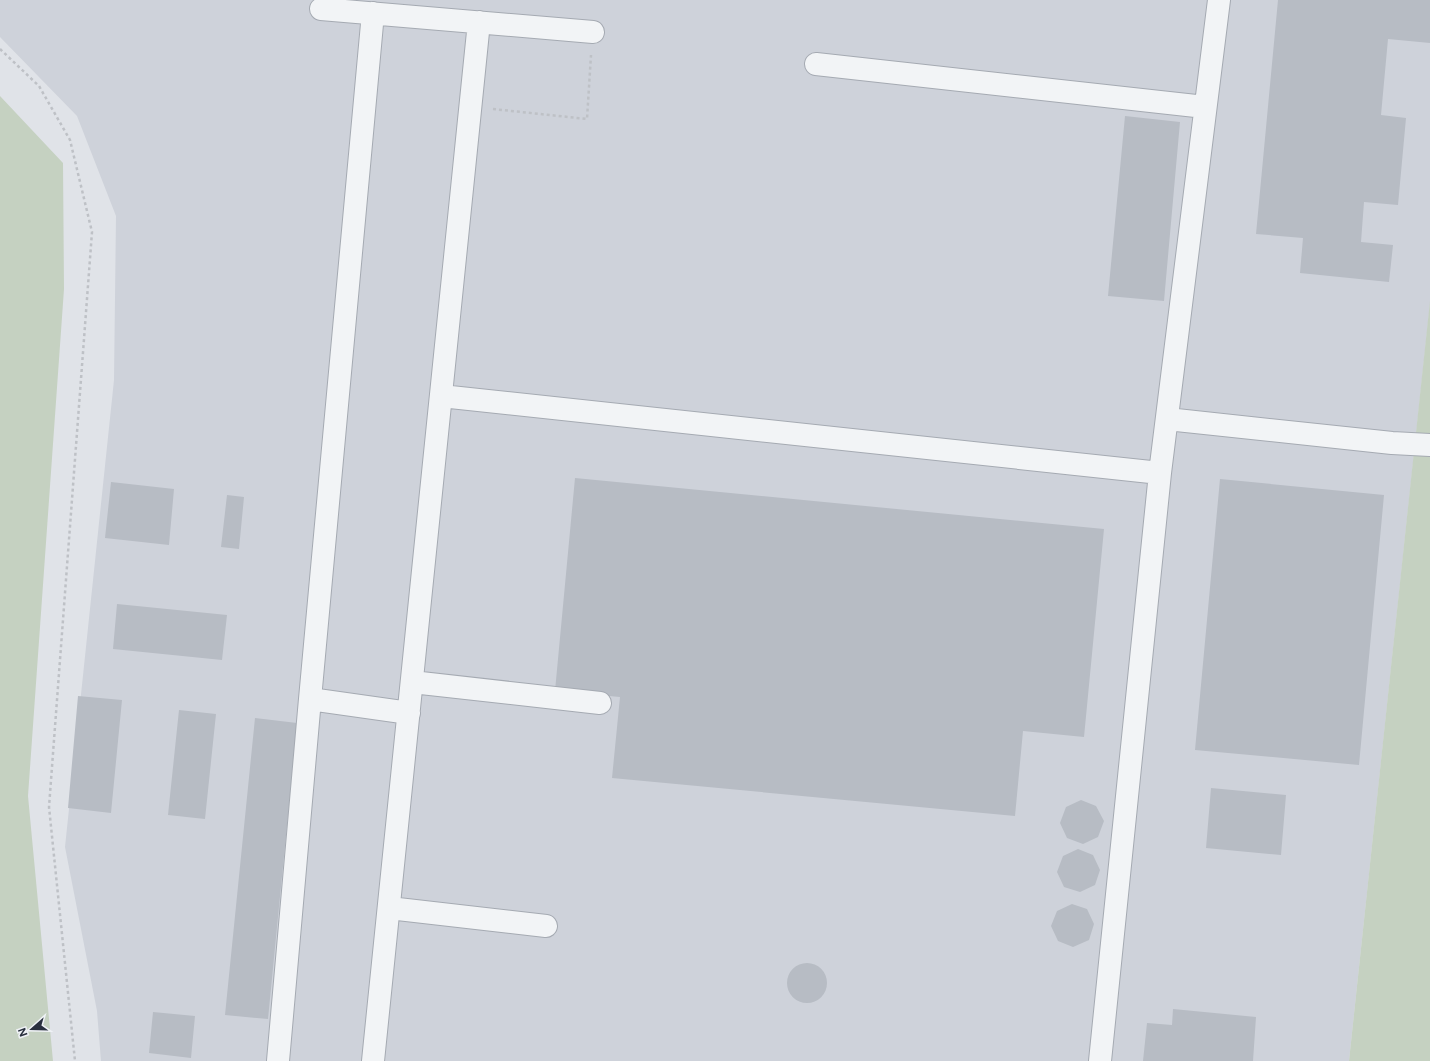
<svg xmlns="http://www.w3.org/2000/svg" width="1430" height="1061" font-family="Figtree,sans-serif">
  <rect width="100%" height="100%" fill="#e0e3e8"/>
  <path fill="#ced2da" d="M0 0H1430V304L1349 1061H101L97 1011 65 847 114 380 116 216 77 116 0 37Z"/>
  <path fill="#c5d1c1" d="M0 96 63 163 64 289 28 796 53 1061H0Z
    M1430 301V1061H1349Z"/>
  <path fill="#b7bcc4" d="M1278 0H1430V43L1388 39 1381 115 1406 118 1398 205 1364 202 1361 242 1393 245 1389 282 1300 273 1303 238 1256 234Z
    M1125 116 1180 122 1164 301 1108 296Z
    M575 478 1104 529 1084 737 1023 731 1015 816 612 778 620 697 555 691Z
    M1220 479 1384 495 1359 765 1195 750Z
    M111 482 174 489 169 545 105 538Z
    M227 495 244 497 239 549 221 547Z
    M117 604 227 615 222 660 113 649Z
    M78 696 122 700 111 813 68 808Z
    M179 710 216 714 205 819 168 815Z
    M255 718 297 723 268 1019 225 1015Z
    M1211 788 1286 795 1281 855 1206 848Z
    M1081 800 1096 806 1104 821 1098 837 1083 844 1067 838 1060 823 1066 807Z
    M1078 849 1093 855 1100 870 1095 885 1080 892 1064 887 1057 872 1063 856Z
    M1072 904 1087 909 1094 924 1089 940 1073 947 1058 941 1051 926 1057 911Z
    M787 983a20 20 0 1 1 40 0a20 20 0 1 1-40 0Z
    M1173 1009 1256 1017 1253 1061H1143L1147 1023 1172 1025Z
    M153 1012 195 1016 191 1058 149 1053Z"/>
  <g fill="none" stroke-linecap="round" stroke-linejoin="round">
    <defs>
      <path id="minor" d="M321 9 593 32
        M816 64 1205 107
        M441 396 1160 473
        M1167 419 1392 443 1430 445
        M412 682 600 703
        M310 699 409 713
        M389 908 546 926
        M278 1061 310 699 373 13
        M373 1061 479 22
        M1100 1061 1160 473 1219 0"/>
    </defs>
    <use href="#minor" stroke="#a5aab2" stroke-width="24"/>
    <path stroke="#bec1c6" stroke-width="2.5" stroke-dasharray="3 3" stroke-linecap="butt" d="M0 49 39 86 70 140 92 232 49 807 75 1061
      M493 109 587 119 591 55"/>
    <use href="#minor" stroke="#f2f4f6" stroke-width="22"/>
  </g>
  <g transform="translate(32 1029) rotate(250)" stroke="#eff2f6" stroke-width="3" paint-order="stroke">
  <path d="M0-3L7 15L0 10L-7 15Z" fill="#29303e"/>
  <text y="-6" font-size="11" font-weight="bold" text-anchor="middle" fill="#29303e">N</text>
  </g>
</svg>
